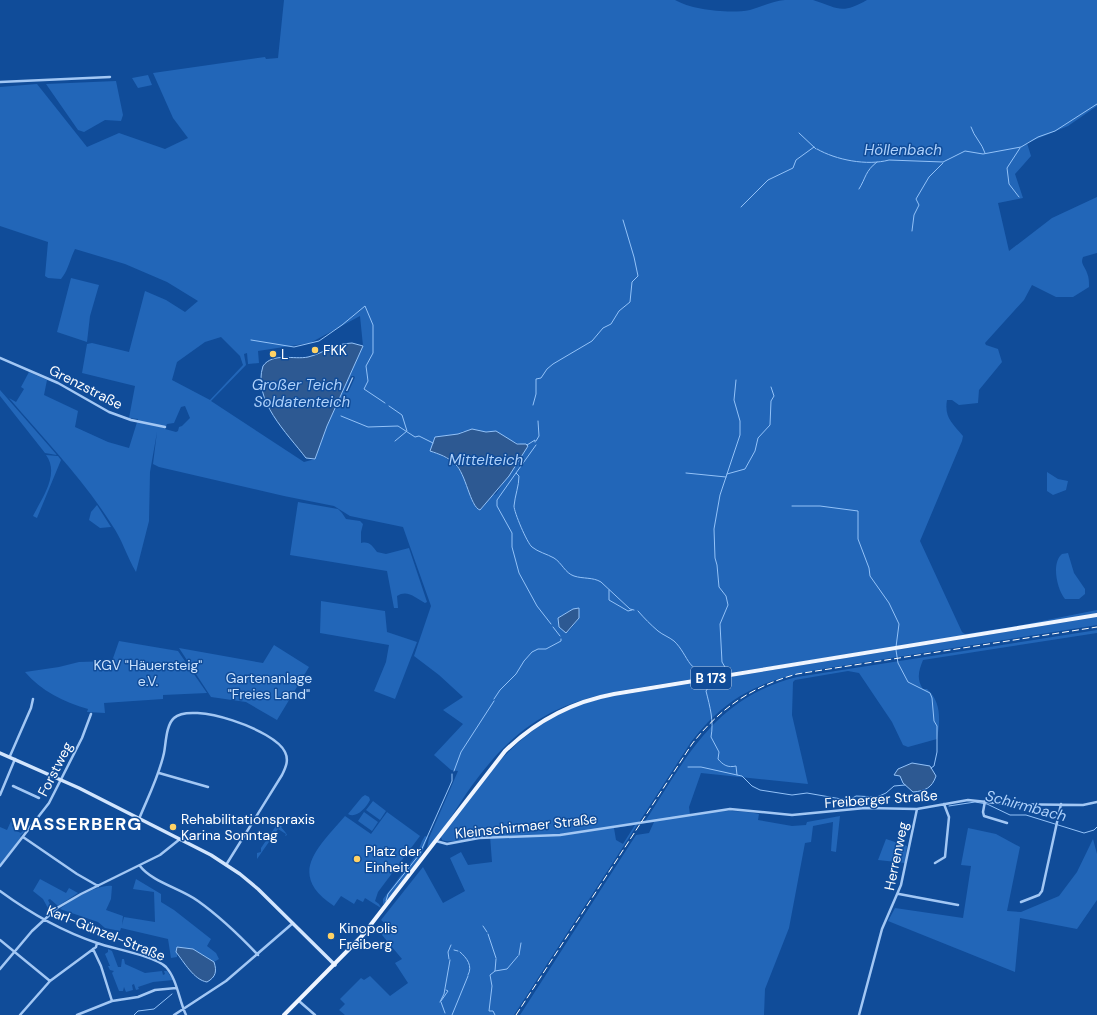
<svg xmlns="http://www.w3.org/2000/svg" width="1097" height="1015" font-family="'DM Sans',sans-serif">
  <rect width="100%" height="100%" fill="#104c99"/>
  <path fill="#2266b8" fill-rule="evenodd" d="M284 0H675C692 10 730 14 750 10 761 7 773 1 785 0 793 0 805 0 813 0 838 8 841 15 867 0H1097V106L1068 126 1027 143 1031 156 1015 174 1023 198 998 203 1009 251 1052 218 1097 197V253L1083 257C1080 264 1085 266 1087 273 1089 277 1089 282 1089 287L1073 297H1056L1032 285 1024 300 985 343 986 345 998 349 1002 362 979 390 978 403 959 405 952 400H947C944 417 952 423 963 436L962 441 920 541 962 632 965 634 1017 626 1097 610V614L625 690C548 703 510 731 466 794 454 812 442 834 427 848L429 838 458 771 451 770 434 755 463 724 443 710 463 697 439 675 414 656 431 606 403 527 350 516 334 506 284 496 159 467 153 464 157 432 150 472 149 521 136 572C127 557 122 539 112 525 83 479 45 440 9 398L16 402 24 389 21 387 29 372 47 380 44 395 78 411 75 427 108 442 129 448 138 419 129 418 135 386 82 373 87 344 92 343 129 352 145 291 166 300 185 312 198 301 167 282 125 264 75 249C70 259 68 271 61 279L48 278 45 276 48 242 0 226V87L37 84 87 147 119 133 165 149 188 138 173 118 153 73 265 57 266 59 278 58ZM360 316 363 346 327 426 315 459 304 462 211 401 246 365 244 354 247 353 248 364 259 363 258 351 310 343ZM221 337 240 356 243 365 210 400 172 380 177 362 205 342ZM185 406 190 418 182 426 179 427 178 431 176 432 165 429 167 424 174 423 181 407ZM463 431H481L486 432 491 431C503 436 515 444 528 446L496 494 473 504C464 474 461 462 430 451L436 437 458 434ZM573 609 579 618 570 630 566 633 560 627 561 616Z
    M148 75 152 85 138 88 132 78Z
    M116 81 123 115 121 121 105 120 84 132 78 130 46 84Z
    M71 278 99 285 90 316 87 342 57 332Z
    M0 390 57 455 45 453 0 396Z
    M46 455 58 456 61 460 37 518 33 516C42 498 60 474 46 455Z
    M1047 472 1058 479 1068 481 1066 490 1053 495 1047 491Z
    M298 502 338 509 342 513 346 519 360 521 363 524 361 532V543C370 541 372 546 377 552L386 554 409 548 427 602 425 603C416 598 407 589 397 596L398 608H394L387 571 290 555Z
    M97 505 111 527 100 528 89 520 91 512Z
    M1068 553 1074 573 1085 589V594L1079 599H1065C1057 589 1051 563 1062 554Z
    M321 601 385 611 387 632 417 642 395 699 374 691 386 662 389 645 320 633Z
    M1097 617V625L822 669C764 679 728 694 691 742L514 1015H345L339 1010 345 1004 340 999 361 978 364 980 370 976 390 996 408 983 395 963 402 959 382 935 388 926 381 920 423 867 443 903 465 891 450 858 461 852 468 865 492 862 490 836C478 837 450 844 442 840L441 837C490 771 522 717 608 697ZM635 825 623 844 616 840 614 828Z
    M1097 630V633L923 660C919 670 916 679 923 689H927C942 702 940 722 937 739L908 747 903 745 892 722 859 673 848 671 795 680 793 682 792 715 808 784 701 773 689 807 690 815C715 811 734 809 759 814L758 820 792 826 806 825 807 822 840 816 836 852 831 851 833 822 813 826 811 842 805 843 789 928 765 989 764 1015H520L636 835 649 833 654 822 644 823C687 757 714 698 797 677Z
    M119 641 178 651 207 693 163 695V699L104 703 105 713 87 712 88 709C64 702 41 691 25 672L59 667 79 662 111 661V664Z
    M274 645 309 667 277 720 246 702 211 697 179 648 263 663Z
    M365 795 369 797 370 800C366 808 356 819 348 814L362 797Z
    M373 801 386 811 380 820 366 810Z
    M364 812 378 822 372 831 358 821Z
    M387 812 420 836 378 892 375 901 379 904 381 908 365 898 363 902 357 899 354 904 341 896 334 906C285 874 320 846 345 816L371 834Z
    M12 819 15 820 12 826 14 828V830L21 833 26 825 29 824 30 826 20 836 21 837 0 865V827L7 830Z
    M278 823 282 827H281C283 830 286 832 287 835L285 836 286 834 278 829 257 859V853L261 852V848Z
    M968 828 996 834 1020 847 1007 911 1021 912 1059 896 1077 872 1093 839 1097 854V900L1077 929 1020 918 1015 972 888 921 895 908 963 918 971 866 961 865Z
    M425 836 428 837 420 858 386 903 383 904V899L417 854 422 841Z
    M886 839 907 846 905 863 878 860Z
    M40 879 66 893 69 888 78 893 58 906 50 899 48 900 53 910 50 912 43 899 33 891Z
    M136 879 161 894V902L174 910 211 939 207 946 216 953 219 959 214 962 193 949 177 947V957L171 958 168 939 121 928 120 931 105 928 98 922 60 909C71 900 98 884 112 886L111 899 106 910 123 916 122 925 124 917 155 922 154 892 133 889Z
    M108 949 112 951 118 967H121L122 959H124L125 964 145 973 162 971 163 975 165 974 164 971H167L173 980 153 982 138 987 139 989 136 990 134 984 132 985 133 990 126 992 124 987 123 991H119L112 973 114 971 110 970 108 966H110L105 954 108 952Z"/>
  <path fill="#2d5992" stroke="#93c2f8" d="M352 343 363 346 327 426 315 459 306 458C287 433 252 400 263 366 273 352 294 360 308 357 325 353 331 344 352 343Z
    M472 429 486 432 496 431 517 444H526L528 446 509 476 480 510C470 507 466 473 455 464 448 457 439 454 430 451L435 437 458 434Z
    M579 608V618L566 633 559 627 558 618 573 609Z
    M912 763 930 766 936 776C932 788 925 791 913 792L903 783 900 776 894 775 898 769Z
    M177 947 193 949 214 962C217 971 216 977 207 982 194 980 184 962 176 952Z"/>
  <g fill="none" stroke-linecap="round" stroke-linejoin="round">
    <path stroke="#93c2f8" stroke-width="1" d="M971 127C974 137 982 143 985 153
      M799 133 816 149
      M817 149C836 160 867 166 889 160L943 162 965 151 983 154 1021 147 1038 137 1055 131 1097 104
      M859 189C866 178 865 171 877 162
      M1019 197 1009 184 1007 168 1020 148
      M741 207 768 180 793 168 796 160 814 147
      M912 231 914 215 919 205 916 199 929 177 943 163
      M251 340 294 347 319 341 342 325 365 306 373 325V353L366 366 368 381 364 389 385 403
      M533 405 536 394V379L541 378 547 369 553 364 592 341 603 328 611 324 619 311 630 302 632 282 638 276 634 257 623 220
      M389 406 402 415 407 431 395 441
      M341 416 368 427 398 426 415 437 419 436 433 443
      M536 441 539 436 538 421
      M527 445 535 440V442
      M536 445 516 473 519 476C519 486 515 495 514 506 514 512 527 543 532 547 538 552 547 554 554 558 562 563 565 573 574 576 583 579 593 577 601 582L630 609 634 610
      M516 473 497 500V506L512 533V547L519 573 537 606 551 624
      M686 473 726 477
      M727 474 745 469 755 451 758 438 770 425 771 401 774 396 771 387
      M792 506H820L858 511V539L869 568 870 576 889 603 899 624 896 647
      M609 590V600L628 611 632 610
      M638 611C644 618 651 625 658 631 663 635 669 637 674 641 690 656 687 677 717 671
      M553 627 560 636
      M896 650 898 663 908 682 930 693 932 698 934 721 937 726V752L934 766 931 768
      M719 670 724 669 725 667 722 662 720 624 728 605 726 596 719 587 717 565 715 558 714 529 720 495 740 435V421L734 400 736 380
      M712 682 706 691C710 707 714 721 711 737L719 752 718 759C723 765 728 768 736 766L737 775 742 776 752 786 760 790 792 795 807 793 847 800
      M494 699 500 690 516 674 524 661 532 652 538 649H546L561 641V639
      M688 767H701L737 775
      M454 771 461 752 494 701
      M849 800 856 796 877 797 886 793 894 786 905 785
      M949 806 975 802 987 804 1010 815H1026L1084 833 1094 830 1097 827
      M420 853 452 781V774
      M386 901 388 894 419 855
      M483 926 487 932
      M488 934 496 958
      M454 950 458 951
      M460 952C467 958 473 966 468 975
      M519 955 521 943
      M449 959 448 952 451 945
      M495 971 507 969 518 956
      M441 1001 448 991 446 990
      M440 1002 444 994 450 960
      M441 1002 445 1013
      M134 1015 138 1011 154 1009 172 994
      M452 1015 468 976
      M495 1015 493 1011H489L492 986 490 975 495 971 496 959"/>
    <path stroke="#a2c7f4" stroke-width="2.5" d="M0 82 110 77
      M0 358 58 383 109 412 131 420 165 427
      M10 756 31 708 33 699
      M159 773 208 787
      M13 786 39 798
      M0 795 15 759
      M985 801 983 812 984 816 1007 823
      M139 819C148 797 159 776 164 753 166 743 166 725 174 718 192 701 275 730 285 752 289 760 286 767 282 775L226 865
      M23 837 77 874 98 886
      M436 841 447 844 479 838 560 835 730 809 792 815 865 808 917 809 968 800 1006 804 1083 805 1097 802
      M935 863 945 857 949 817 944 804
      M0 866 49 803 82 738 91 714
      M140 866C152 882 182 889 198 901 219 916 240 936 258 955
      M0 891C30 913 61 931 97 943 114 949 155 956 166 967 177 979 179 1000 186 1015
      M899 894 958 905
      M1021 902 1039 895 1042 891 1061 804
      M0 940 50 981
      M93 949 101 966 112 1001
      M0 969 32 931 57 908 81 894 160 855 180 839
      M299 1001 315 1015
      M20 1015 50 981 96 947 97 943
      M77 1015 112 1001 138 997 155 990 176 988
      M174 1015 226 981 293 923
      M859 1015 882 929 901 885 917 809"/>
    <path stroke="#d2e5fd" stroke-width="3.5" d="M0 753 79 788 211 855 240 874 258 889 335 965"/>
    <path stroke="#eff5ff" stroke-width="4" d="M284 1015 362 936 505 751C536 721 571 702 614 694L1097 615"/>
    <path stroke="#fff" stroke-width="1" stroke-dasharray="7 3" stroke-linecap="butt" d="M516 1015 692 744C720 708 753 686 797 674L1097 627"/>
  </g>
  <g fill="#ffd265" stroke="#104c99" stroke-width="1.5">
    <circle cx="315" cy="350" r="4"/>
    <circle cx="273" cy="354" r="4"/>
    <circle cx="173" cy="827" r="4"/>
    <circle cx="357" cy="859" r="4"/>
    <circle cx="331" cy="936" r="4"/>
  </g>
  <g text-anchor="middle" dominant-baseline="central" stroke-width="3" stroke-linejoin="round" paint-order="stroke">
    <rect fill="#104c99" stroke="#b7c9e0" stroke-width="1" x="691" y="667" width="40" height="22" rx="3"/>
    <g font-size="13" font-weight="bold" fill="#fff">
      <text x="711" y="678">B 173</text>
    </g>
    <g font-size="14" fill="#fff" stroke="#104c99" text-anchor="start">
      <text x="323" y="350">FKK</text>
      <text x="281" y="354">L</text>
      <text x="181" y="819">Rehabilitationspraxis<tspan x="181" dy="16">Karina Sonntag</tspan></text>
      <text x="365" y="851">Platz der<tspan x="365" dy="16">Einheit</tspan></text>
      <text x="339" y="928">Kinopolis<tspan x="339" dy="16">Freiberg</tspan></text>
    </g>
    <g font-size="14" fill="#fff" stroke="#104c99">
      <text transform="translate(86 387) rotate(27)">Grenzstraße</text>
      <text transform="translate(55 769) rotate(-63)">Forstweg</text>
      <text transform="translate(881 799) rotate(-4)">Freiberger Straße</text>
      <text transform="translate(526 826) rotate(-6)">Kleinschirmaer Straße</text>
      <text transform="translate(896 856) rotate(-78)">Herrenweg</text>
      <text transform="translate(106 933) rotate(22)">Karl-Günzel-Straße</text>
    </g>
    <g font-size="14" fill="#cae2fe" stroke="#104c99">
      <text x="148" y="665">KGV "Häuersteig"<tspan x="148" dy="16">e.V.</tspan></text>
      <text x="269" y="678">Gartenanlage<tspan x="269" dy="16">"Freies Land"</tspan></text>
    </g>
    <g font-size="15" font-style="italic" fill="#aed1fb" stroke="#104c99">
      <text x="903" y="150">Höllenbach</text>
      <text x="302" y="385">Großer Teich /<tspan x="302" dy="17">Soldatenteich</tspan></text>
      <text x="486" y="460">Mittelteich</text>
      <text transform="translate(1026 806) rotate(15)">Schirmbach</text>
    </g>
    <g font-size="18" font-weight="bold" letter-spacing="1" fill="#fff" stroke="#104c99">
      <text x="77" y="824">WASSERBERG</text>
    </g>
  </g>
</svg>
